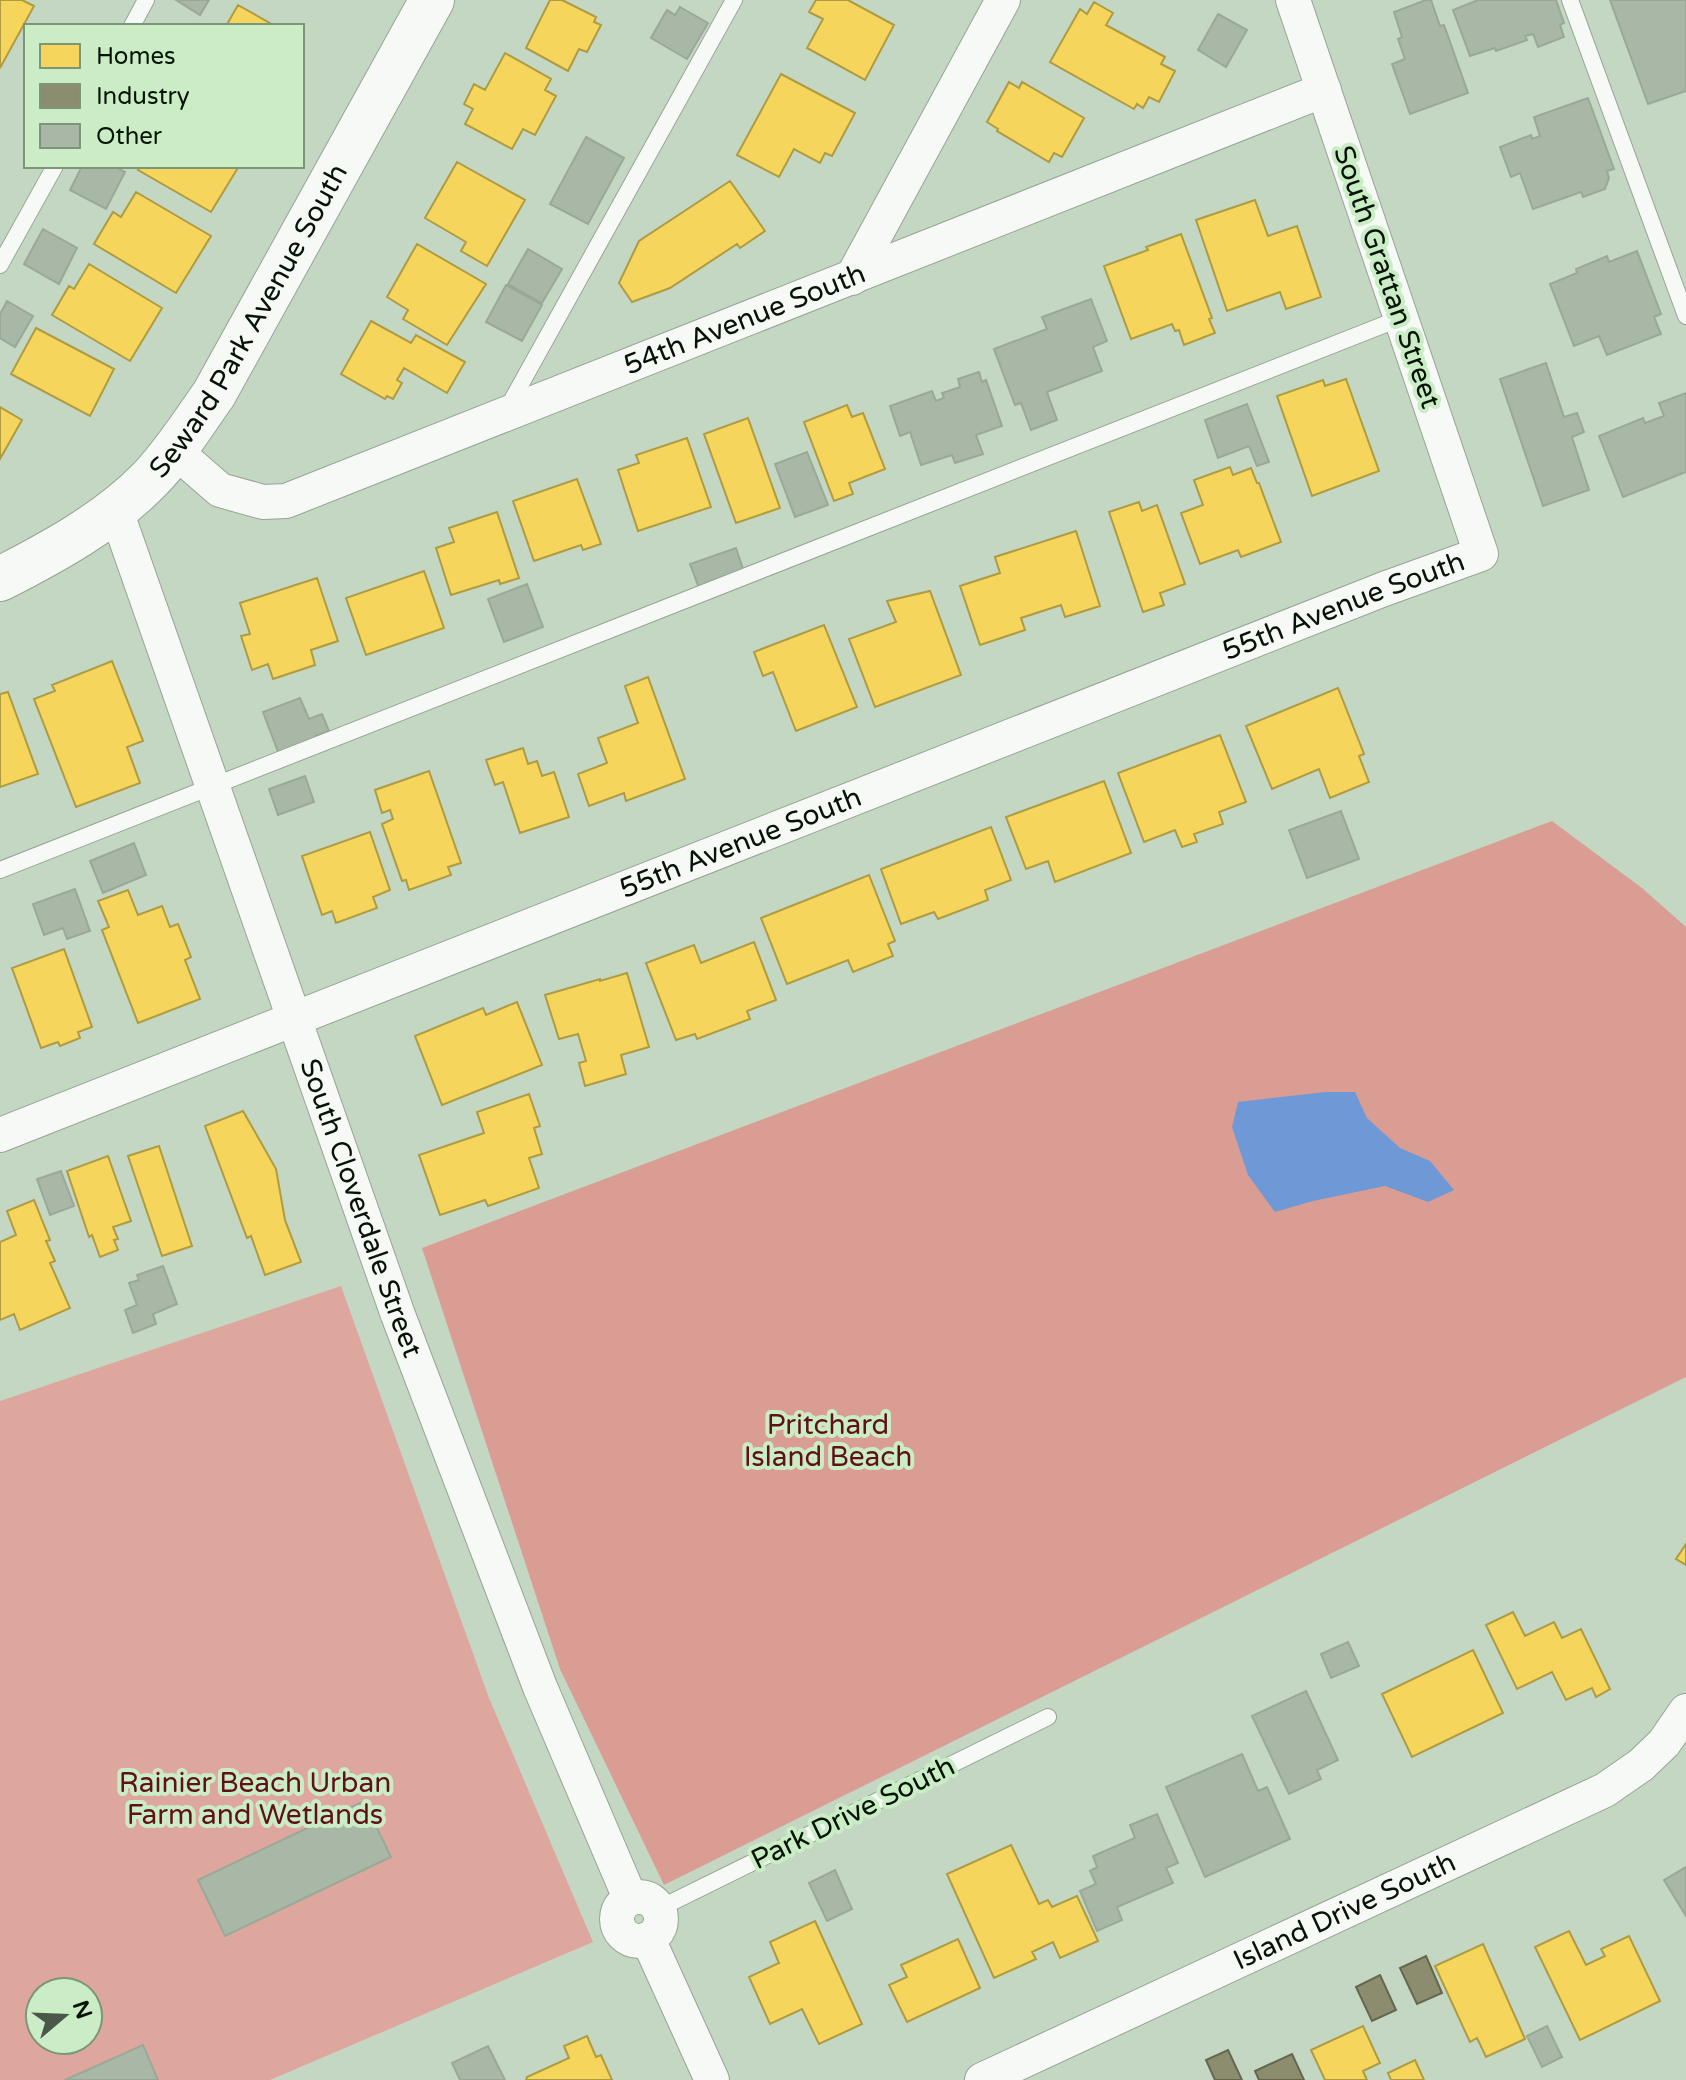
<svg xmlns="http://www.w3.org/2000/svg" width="1686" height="2080" font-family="'Varela Round',sans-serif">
  <rect width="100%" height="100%" fill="#c4d7c2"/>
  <path fill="#dea79d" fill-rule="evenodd" d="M341 1286 489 1698 593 1942 270 2080H0V1401ZM40 1992H88V2040H40Z"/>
  <path fill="#da9d94" d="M1552 821 1642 888 1686 927V1377L664 1885 560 1669 422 1248Z"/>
  <path fill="#6f99d6" d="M1325 1092H1355L1367 1118 1400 1148 1430 1161 1454 1190 1428 1202 1385 1186 1313 1201 1275 1212 1248 1175 1232 1127 1238 1102Z"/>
  <path fill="#f6d55c" stroke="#ae9b42" stroke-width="2" d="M0 0H22L34 6 0 68Z
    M550 0H562L596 17 594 22 601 25 587 52 579 49 568 71 526 48Z
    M816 0H848L894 25 865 80 807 48 823 19 809 12Z
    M1094 2 1113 13 1106 25 1165 57 1161 64 1175 71 1159 102 1149 97 1143 108 1137 104 1134 109 1050 62 1080 9 1087 14Z
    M238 5 275 26H226Z
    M505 53 551 79 545 90 556 96 535 135 523 129 512 149 465 124 473 109 464 104 474 84 485 90Z
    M781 74 855 113 832 156 825 153 820 163 794 149 779 177 737 155Z
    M1009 82 1019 88 1022 82 1084 118 1062 157 1054 153 1049 162 997 131 998 129 987 122Z
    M457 162 525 200 487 266 461 251 466 242 425 218Z
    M141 166H239L211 212 138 170Z
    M730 181 765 231 740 248 737 244 670 288 632 302 619 283 639 241Z
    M136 192 211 236 176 293 94 244 113 212 121 217Z
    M1255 200 1268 236 1297 226 1321 297 1286 309 1280 292 1227 311 1196 220Z
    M1181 234 1212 318 1209 319 1215 333 1184 345 1179 330 1175 331 1172 324 1131 339 1104 266 1148 250 1146 247Z
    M417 244 486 284 447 345 403 319 408 310 387 297Z
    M89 264 162 308 130 361 52 315 69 286 74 289Z
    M371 321 411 343 416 335 465 362 447 393 404 368 397 380 402 383 393 399 387 396 385 399 341 374Z
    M36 328 114 369 90 416 11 374Z
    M1346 379 1379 471 1312 496 1277 396 1323 380 1325 386Z
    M847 405 852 417 863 413 885 469 849 483 853 494 834 501 804 422Z
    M0 407 22 420 0 459Z
    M748 418 780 508 736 523 704 434Z
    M687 438 711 507 638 531 618 470 639 463 636 455Z
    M1230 467 1233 475 1251 468 1257 483H1259L1281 542 1241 557 1238 550 1200 564 1181 513 1203 505 1194 480Z
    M577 479 601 544 583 550 581 545 534 561 513 501Z
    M1139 502 1142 511 1157 505 1185 584 1160 593 1164 605 1143 612 1109 512Z
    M497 512 519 578 500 584 499 580 451 595 436 548 454 542 449 528Z
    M1076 531 1100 606 1065 617 1061 605 1021 618 1025 630 980 645 960 586 1000 573 995 557Z
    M424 571 444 628 366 655 346 598Z
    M317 578 338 641 311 650 315 665 273 679 268 664 252 670 241 636 250 634 240 603Z
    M930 591 961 675 875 707 849 639 896 622 887 601Z
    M824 625 857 707 796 731 773 672 763 676 754 652Z
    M112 661 143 741 127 747 140 783 76 807 34 699 55 691 52 685Z
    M648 677 685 779 626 801 624 793 589 806 578 774 607 763 598 738 638 723 625 686Z
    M1338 688 1364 754 1359 756 1369 782 1330 798 1319 769 1272 789 1246 726Z
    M8 692 38 774 0 787V694Z
    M1220 735 1246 802 1219 812 1223 824 1194 834 1197 842 1182 847 1175 830 1144 842 1118 773Z
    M523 748 528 764 537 761 542 776 554 772 569 817 520 833 503 782 495 785 486 760Z
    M429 771 461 863 448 867 451 875 409 890 406 880 402 881 382 824 393 819 390 810 382 813 375 790Z
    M1104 781 1131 853 1055 882 1048 861 1026 869 1006 817Z
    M991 827 1011 880 985 890 988 900 938 919 934 912 901 924 881 869Z
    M370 832 390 890 373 897 377 908 336 923 332 911 322 915 302 856Z
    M869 875 895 941 888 944 893 956 853 972 848 960 787 984 761 918Z
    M128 890 138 915 162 906 170 927 178 924 191 957 185 960 200 999 138 1023 102 930 109 927 98 901Z
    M754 942 776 1000 747 1011 750 1019 697 1039 695 1034 676 1040 646 963 694 945 701 963Z
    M64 949 92 1027 78 1032 80 1038 60 1046 58 1042 41 1048 12 968Z
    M627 973 649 1047 621 1055 626 1074 585 1086 579 1063 586 1061 578 1034 559 1039 545 995 600 979V981Z
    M517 1002 542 1065 442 1105 415 1036 483 1008 486 1015Z
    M529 1094 540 1126 534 1128 542 1154 529 1158 539 1188 488 1206 485 1200 440 1215 419 1155 484 1133 477 1112Z
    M243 1111 276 1169 285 1220 301 1262 265 1275 251 1236 247 1238 205 1126Z
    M159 1146 192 1246 162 1256 128 1156Z
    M108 1156 131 1221 113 1227 118 1239 114 1240 118 1250 100 1257 92 1235 89 1237 67 1171Z
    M34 1200 50 1240 46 1241 55 1261 50 1263 70 1308 20 1330 14 1314 0 1320V1242L16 1235 7 1211Z
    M1686 1544V1565L1676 1559Z
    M1513 1612 1525 1636 1554 1622 1562 1638 1581 1629 1610 1689 1596 1697 1592 1688 1566 1700 1552 1672 1517 1689 1486 1625Z
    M1473 1650 1503 1713 1412 1757 1382 1694Z
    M1011 1845 1039 1904 1048 1900 1052 1907 1077 1896 1098 1941 1060 1958 1053 1942 1032 1952 1036 1959 994 1978 947 1874Z
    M815 1921 862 2024 819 2044 802 2009 770 2024 749 1977 779 1963 770 1942Z
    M1569 1931 1586 1965 1605 1956 1601 1949 1629 1936 1660 2001 1580 2040 1535 1947Z
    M958 1939 980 1988 907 2022 889 1985 907 1977 901 1965Z
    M1483 1944 1525 2039 1486 2057 1477 2038 1470 2042 1435 1966Z
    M1363 2026 1380 2063 1363 2071 1367 2080H1325L1311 2050Z
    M587 2036 596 2057 601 2055 612 2080H526L527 2077 569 2058 564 2046Z
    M1415 2060 1424 2080H1391L1388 2073Z"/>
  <path fill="#8c8c6e" stroke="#64684f" stroke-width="2" d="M1426 1956 1442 1993 1417 2004 1400 1968Z
    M1380 1975 1396 2010 1372 2021 1356 1987Z
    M1228 2050 1242 2080H1215L1206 2060Z
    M1292 2054 1304 2080H1259L1255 2071Z"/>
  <path fill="#a8b7a6" stroke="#9aa898" stroke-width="2" d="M176 0H209L200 15Z
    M1426 0H1431L1440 26 1444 25 1468 93 1410 114 1392 64 1405 59 1398 39 1402 37 1394 12Z
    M1478 0H1556L1564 23 1560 25 1564 37 1538 47 1533 34 1525 36 1527 40 1496 51 1495 48 1470 56 1453 10Z
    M1610 0H1686V91L1648 104Z
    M680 7 708 23 687 59 651 38 667 10 675 15Z
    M1218 14 1247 30 1226 67 1198 50Z
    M1588 98 1614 169 1607 171 1609 178 1605 189 1583 197 1581 192 1533 209 1520 173 1511 177 1500 147 1531 135 1532 139 1540 136 1534 117Z
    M586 137 624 158 588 224 550 204Z
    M82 166H113L125 172 106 209 70 190Z
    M43 229 77 248 59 284 24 264Z
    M528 249 562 269 542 303 508 284Z
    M1637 251 1661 314 1654 317 1661 334 1607 355 1599 336 1574 346 1550 284 1577 273 1576 269 1607 256 1609 262Z
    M506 285 542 305 522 341 486 322Z
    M1091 299 1107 341 1093 347 1102 371 1047 392 1057 420 1031 430 1021 403 1015 405 994 349 1047 329 1042 317Z
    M7 301 33 316 15 347 0 338V314Z
    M1546 363 1564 417 1577 413 1584 432 1572 437 1589 490 1543 506 1500 379Z
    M979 372 982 382 986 380 1002 426 976 435 983 454 955 463 952 455 921 465 910 432 900 436 890 406 932 391 936 401 944 398 942 393 960 387 958 379Z
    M1686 393V472L1623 497 1599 436 1643 418 1645 423 1664 416 1659 403Z
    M1247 404 1269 462 1257 466 1249 446 1218 458 1205 420Z
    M807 452 828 505 795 517 775 464Z
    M736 548 745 575 699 588 690 564Z
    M527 584 543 627 504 642 488 599Z
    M300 698 309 719 322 714 329 731 315 736 317 742 280 757 263 712Z
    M305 776 314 802 278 815 269 789Z
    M1341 811 1359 859 1307 878 1289 830Z
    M134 843 146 875 103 893 90 861Z
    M75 889 90 931 67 939 63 928 44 935 33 904Z
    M61 1171 74 1206 50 1215 37 1179Z
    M163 1266 177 1304 153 1314 156 1324 133 1333 125 1310 137 1305 129 1283 139 1280 137 1275Z
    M1348 1642 1359 1666 1331 1678 1321 1654Z
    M1306 1691 1338 1760 1317 1770 1321 1779 1289 1794 1252 1716Z
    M1242 1754 1258 1791 1267 1787 1290 1839 1205 1877 1166 1787Z
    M364 1801 391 1857 225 1936 198 1880Z
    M1157 1814 1178 1863 1166 1868 1173 1883 1117 1907 1122 1920 1097 1931 1080 1891 1096 1884 1090 1871 1097 1867 1093 1856 1135 1838 1130 1825Z
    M1686 1867V1916L1664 1880Z
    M835 1870 852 1909 827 1921 809 1883Z
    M1547 2026 1562 2057 1542 2067 1527 2036Z
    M143 2045 158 2080H65Z
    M488 2046 505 2080H460L452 2063Z"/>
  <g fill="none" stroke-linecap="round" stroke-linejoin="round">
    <defs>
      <path id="lane" d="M1570 0 1686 316
        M132 26 146 0
        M0 265 55 166
        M507 409 734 0
        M0 870 1401 318
        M658 1909 1048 1717"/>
      <g id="street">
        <path d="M852 278 1003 0"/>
        <path id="s1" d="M174 450 220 490 263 502 286 501 1324 90"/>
        <path id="s2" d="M115 508 398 1315 540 1687 630 1898"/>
        <path id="s3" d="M0 1135 1384 589 1481 554 1293 0"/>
        <circle cx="639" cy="1919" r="22"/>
        <path d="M648 1939 712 2080"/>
        <path id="s4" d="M982 2080 1605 1790 1641 1765 1664 1743 1686 1711"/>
      </g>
      <g id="secondary">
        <path id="s5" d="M0 579C53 552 108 522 150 479 175 453 194 422 214 394L432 0"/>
      </g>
    </defs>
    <use href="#lane" stroke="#96a595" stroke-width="18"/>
    <use href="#street" stroke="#96a595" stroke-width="36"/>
    <use href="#secondary" stroke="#96a595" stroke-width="46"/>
    <use href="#lane" stroke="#f6f9f6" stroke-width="16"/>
    <use href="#street" stroke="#f6f9f6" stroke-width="34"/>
    <use href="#secondary" stroke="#f6f9f6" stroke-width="44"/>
  </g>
  <g text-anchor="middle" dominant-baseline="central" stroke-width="8" stroke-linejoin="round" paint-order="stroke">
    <g font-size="28" fill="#071306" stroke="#caedc6">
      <text transform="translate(1387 277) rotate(71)">South Grattan Street</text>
      <text stroke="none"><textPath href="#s5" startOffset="368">Seward Park Avenue South</textPath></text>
      <text stroke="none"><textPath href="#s1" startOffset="622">54th Avenue South</textPath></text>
      <text stroke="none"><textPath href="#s3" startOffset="1444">55th Avenue South</textPath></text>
      <text stroke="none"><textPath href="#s3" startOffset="796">55th Avenue South</textPath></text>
      <text stroke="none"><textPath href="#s2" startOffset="742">South Cloverdale Street</textPath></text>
      <text transform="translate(853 1813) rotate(-26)">Park Drive South</text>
      <text stroke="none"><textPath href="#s4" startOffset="400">Island Drive South</textPath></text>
    </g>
    <g font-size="28" fill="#601017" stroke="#caedc6">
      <text x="828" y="1425">Pritchard<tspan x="828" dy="32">Island Beach</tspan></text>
      <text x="255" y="1783">Rainier Beach Urban<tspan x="255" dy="32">Farm and Wetlands</tspan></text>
    </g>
  </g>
  <rect x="24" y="24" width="280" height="144" fill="#caedc6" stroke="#7c9679" stroke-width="2"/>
  <rect x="40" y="44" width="40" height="24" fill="#f6d55c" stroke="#7c9679" stroke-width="2"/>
  <text x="96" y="64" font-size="24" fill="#071306">Homes</text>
  <rect x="40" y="84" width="40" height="24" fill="#8c8c6e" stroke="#7c9679" stroke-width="2"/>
  <text x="96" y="104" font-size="24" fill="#071306">Industry</text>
  <rect x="40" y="124" width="40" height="24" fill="#a8b7a6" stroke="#7c9679" stroke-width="2"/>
  <text x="96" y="144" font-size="24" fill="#071306">Other</text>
  <g transform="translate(64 2016) rotate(71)"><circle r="38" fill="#caedc6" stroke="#7c9679" stroke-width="2"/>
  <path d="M0-6L14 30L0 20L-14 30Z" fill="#495848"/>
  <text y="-12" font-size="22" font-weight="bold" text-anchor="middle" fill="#071306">N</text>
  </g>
</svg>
